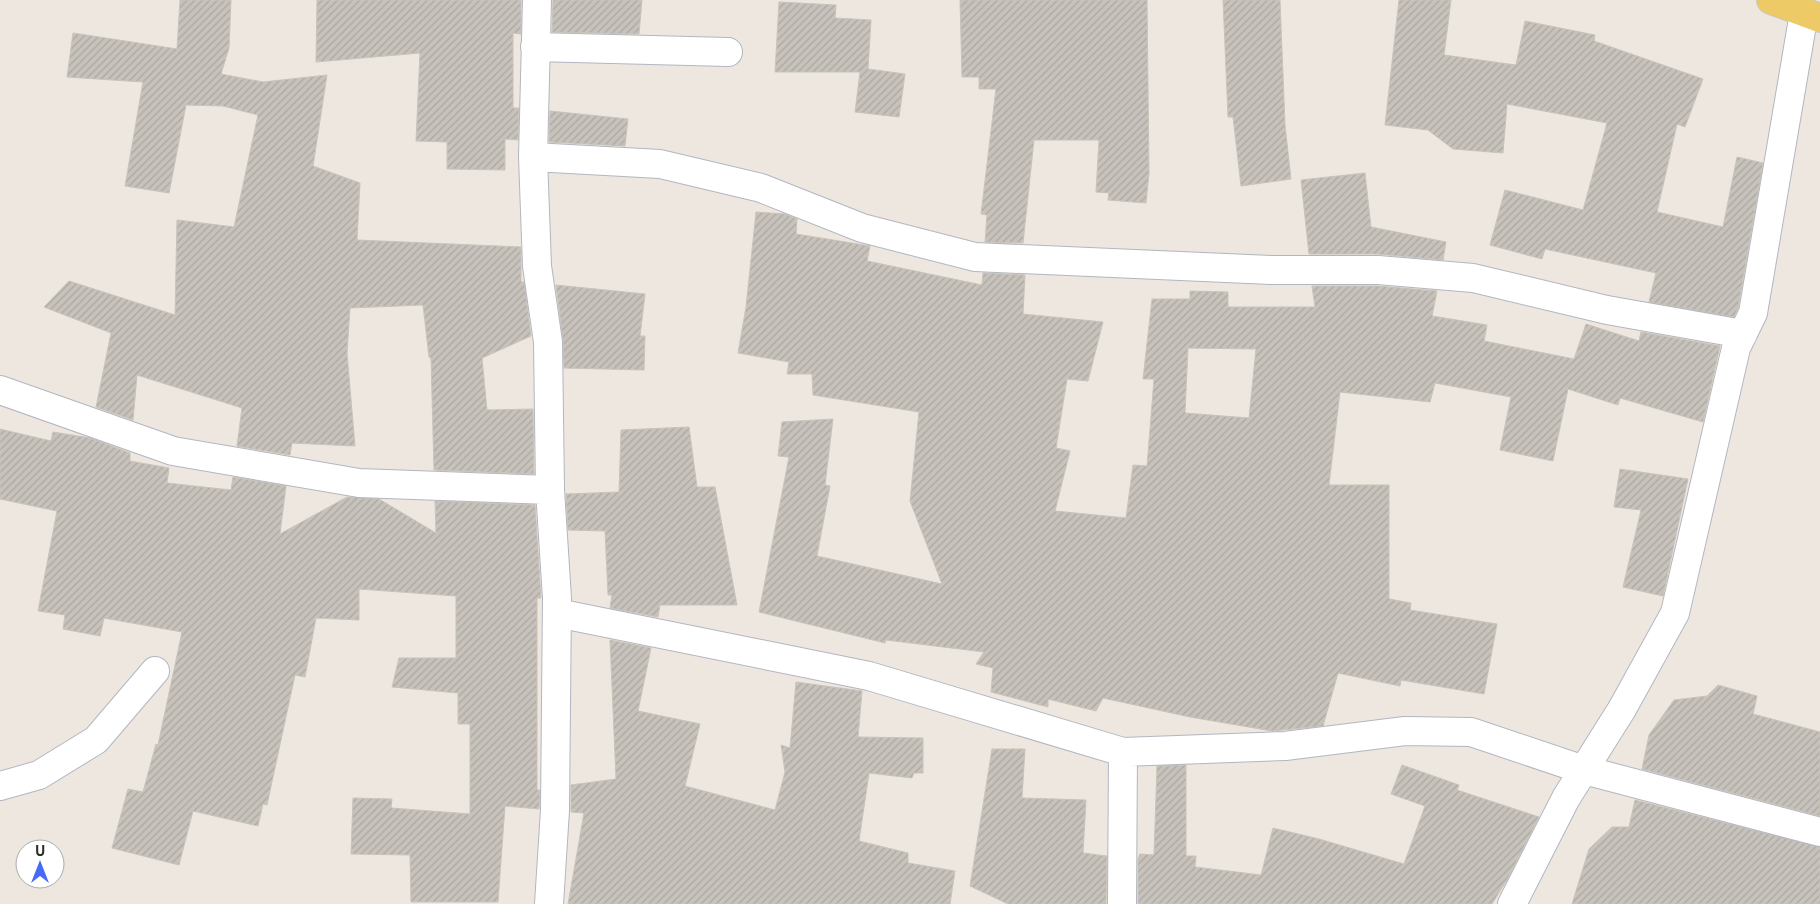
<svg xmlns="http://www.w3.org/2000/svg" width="1820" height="904" font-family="'Public Sans',sans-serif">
  <defs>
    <pattern id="building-hatch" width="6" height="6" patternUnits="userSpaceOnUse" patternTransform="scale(1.25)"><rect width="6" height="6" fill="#c7c2bb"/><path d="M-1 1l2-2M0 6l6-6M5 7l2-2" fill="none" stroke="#aba7a1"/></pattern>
  </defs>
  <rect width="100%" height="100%" fill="#eee7e0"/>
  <path fill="url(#building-hatch)" stroke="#c9c3b9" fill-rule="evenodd" d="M180 0H231L229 48 221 74 263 82 327 75 313 166 360 183 357 240 521 247V282H524L531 336 482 358 487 410 533 409 534 474 434 470 431 358 429 357 423 305 350 308 347 353 355 446 292 443 290 455 237 446 242 408 137 375 133 420 96 407 111 333 44 307 69 281 175 315 177 220 234 227 258 115 223 106 186 105 169 193 125 186 143 82 67 77 73 33 177 49Z
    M317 0H521V34L513 33V108H519L518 140 505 139V170L447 169V142L416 141 420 53 316 62Z
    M553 0H642L639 34 552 32Z
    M960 0H1147L1149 173 1146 203 1108 200 1109 193 1096 192 1099 140H1034L1023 243 985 242 987 215 981 214 996 89H979V77H962Z
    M1223 0H1280L1285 125 1291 179 1241 186 1233 117H1228Z
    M1399 0H1451L1444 55 1516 65 1525 21 1595 35 1594 41 1703 79 1685 127 1677 124 1657 212 1723 227 1737 157 1763 163 1738 308 1734 317 1649 302 1656 273 1545 249 1542 259 1490 245 1505 190 1583 210 1607 123 1507 104 1503 153 1453 149 1428 130 1385 125Z
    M779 2 836 5 835 18 871 20 868 69 905 74 899 117 855 112 860 72H775Z
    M550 111 628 119 625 146 549 142Z
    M1365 173 1371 227 1446 242 1443 260 1378 254H1309L1301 180Z
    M756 212 785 214 797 219 796 234 870 246 867 261 982 285 983 273 1025 275 1023 314 1103 322 1088 381 1067 379 1056 448 1070 451 1055 511 1126 518 1133 465 1147 466 1154 379H1143L1152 299H1190V291L1228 292V307H1315L1312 286H1377L1437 291 1432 316 1487 325 1484 341 1574 359 1586 324 1639 341 1641 332 1720 346 1703 422 1620 398 1618 405 1568 389 1553 461 1500 450 1511 397 1435 383 1430 402 1340 392 1329 485H1389V599L1411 603 1410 610 1497 624 1484 694 1401 680 1400 686 1338 673 1323 726 1272 731 1190 717 1103 698 1096 711 1048 699V707L991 692 993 668 976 664 984 652 886 640 885 643 759 612 789 457 778 456 782 422 833 419 825 485 830 486 817 556 942 584 910 501 919 412 813 395 812 374H787L789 362 738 353 746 307ZM1188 348 1256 349 1249 418 1185 413Z
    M556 285 645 294 640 336H645L644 370 564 368 563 340Z
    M689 427 697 487H715L737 605H660L658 617 610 608 612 595H608L605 531 568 530 566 494 619 492 621 430Z
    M0 429 51 441 53 432 90 438 130 453V461L169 468 167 483 231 490 233 477 286 486 280 534 347 497 379 499 436 533 435 501 535 505 541 598H537V790H540L539 809 505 806 498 902H411L410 855 351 854 353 798 392 799 391 808 470 814V724H458V693L392 687 399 658H456V596L359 589V620L316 618 305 677 295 675 267 805 263 804 258 826 193 811 179 865 112 848 128 789 143 792 156 744 158 745 182 632 104 618 100 636 63 629 65 615 38 611 57 511 0 499Z
    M1620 469 1688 479 1663 596 1623 587 1641 510 1614 507Z
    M610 640 651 648 638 711 700 724 685 786 775 810 785 772 781 745 790 748 796 682 862 691 858 737 923 738V773H914L912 778 869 773 859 841 908 853V863L955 871 950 904H568L584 813 571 812V785L616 779Z
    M1718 685 1757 696 1753 714 1820 732V816L1642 769 1649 735 1674 700 1707 696Z
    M992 749H1025L1022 798 1086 800 1083 853 1107 856 1106 904H1008L970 886Z
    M1186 765V856H1196L1195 867 1261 875 1273 828 1319 839 1404 864 1425 806 1391 794 1402 765 1459 785 1457 790 1539 817 1508 878 1492 904H1138V859L1140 854 1154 855 1157 766Z
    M1635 800 1820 847V904H1572L1589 849 1612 827H1629Z"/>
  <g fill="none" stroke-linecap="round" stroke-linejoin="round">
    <defs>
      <path id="minor" d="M537 0 533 157 537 266 548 342 550 490 557 598 555 810 549 904
        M535 47 728 52
        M533 157 660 164 761 188 862 228 975 257 1271 270H1378L1473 278 1607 310 1743 334
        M0 390 173 451 359 483 550 490
        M557 613 869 676 1123 752 1285 746 1405 731 1471 732 1584 770 1820 832
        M0 786 39 775 96 740 155 671
        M1122 904 1123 752
        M1512 904 1566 798 1622 709 1675 613 1736 348 1753 313 1804 13"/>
      <path id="major" d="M1771 0 1820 18"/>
    </defs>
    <use href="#minor" stroke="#b3b6c0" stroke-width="30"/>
    <use href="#major" stroke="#c8c8c8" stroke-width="30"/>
    <use href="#minor" stroke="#fff" stroke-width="28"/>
    <use href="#major" stroke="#edca66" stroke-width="28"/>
  </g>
  <g transform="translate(40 864)"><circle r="24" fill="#ffffff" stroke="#ababab"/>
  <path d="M0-4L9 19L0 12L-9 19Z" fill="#466bf4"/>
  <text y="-8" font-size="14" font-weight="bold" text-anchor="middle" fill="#2d2d2d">U</text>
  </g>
</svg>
